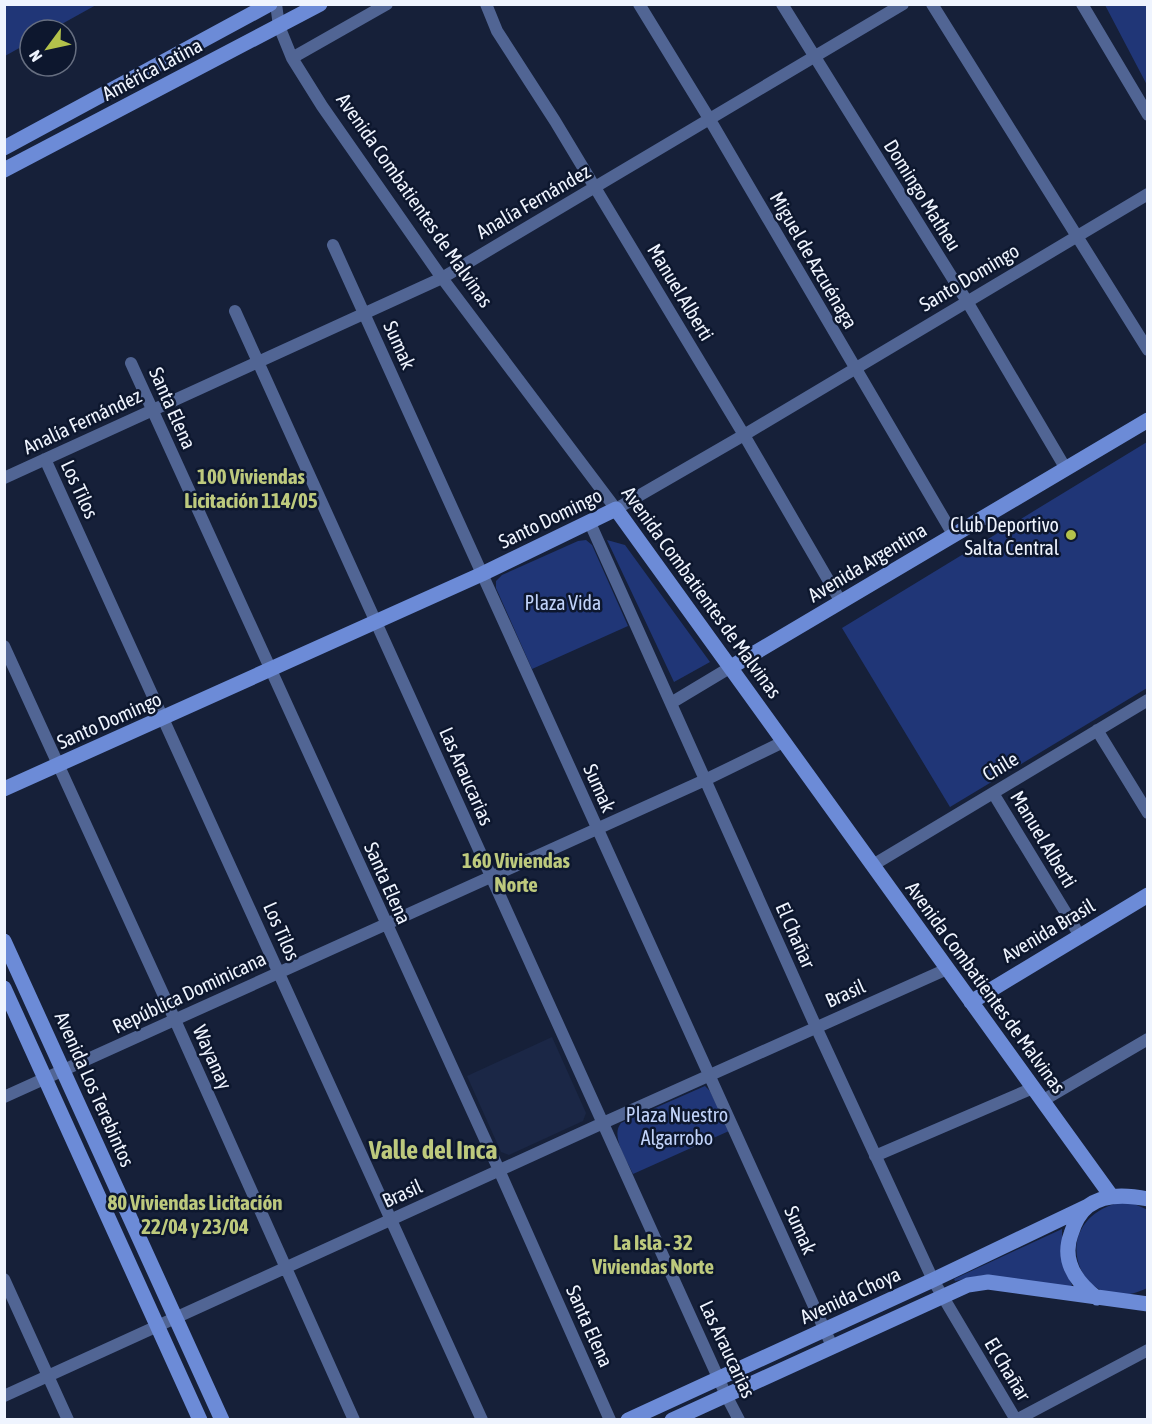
<svg xmlns="http://www.w3.org/2000/svg" width="1152" height="1424" font-family="'Asap Condensed',sans-serif">
  <rect width="100%" height="100%" fill="#162039"/>
  <path fill="#1b2746" d="M552 1037 586 1113 583 1121 509 1155 501 1152 467 1076Z"/>
  <path fill="#203677" d="M5 4H96V5L51 30H30V42L5 56Z
    M1105 5H1147V85Z
    M1147 442V688L950 807 842 628Z
    M586 540 592 545 628 626 532 669 496 588V581L502 575 578 541Z
    M607 540 625 545 710 662 674 682Z
    M705 1086 710 1091 729 1131 633 1174C627 1160 610 1136 621 1123Z
    M1117 1203H1132L1148 1210 1147 1288C1082 1321 1042 1225 1117 1203Z
    M1062 1229V1262L1072 1285 1070 1288 984 1275 955 1281 954 1279Z"/>
  <g fill="none" stroke-linecap="round" stroke-linejoin="round">
    <path stroke="#516594" stroke-width="12" d="M276 4 279 26 292 58 322 106 442 278 616 509 744 435 1148 194
      M486 4 497 31 555 121 744 435 841 602
      M639 4 710 120 954 536
      M782 4 968 303 1066 469
      M932 4 1148 350
      M1082 4 1148 115
      M292 58 387 4
      M333 245 832 1346
      M235 311 726 1395 739 1420
      M131 363 499 1170 610 1420
      M45 459 482 1420
      M4 478 442 278 903 4
      M590 523 816 1027 933 1280 1016 1420
      M4 646 175 1020 354 1420
      M671 703 731 667
      M1097 730 1148 813
      M993 793 1080 936
      M873 865 1148 700
      M4 1097 705 780 783 742
      M1042 1101 1148 1039
      M875 1156 1033 1088
      M4 1279 68 1420
      M4 1396 603 1123 947 969
      M1016 1420 1148 1350"/>
    <path stroke="#6c8bd7" stroke-width="15" d="M4 148 270 4
      M4 170 320 4
      M731 667 1148 420
      M4 789 482 574 616 509 1112 1197
      M4 941 222 1420
      M4 988 200 1420
      M971 1002 1148 895
      M1097 1298C1076 1282 1061 1261 1071 1234 1074 1224 1079 1213 1088 1206 1105 1193 1128 1195 1148 1199
      M628 1420 933 1280 1088 1206
      M672 1420 968 1285 988 1282 1148 1304"/>
  </g>
  <circle fill="#b3c24b" stroke="#0d172e" stroke-width="2" cx="1071" cy="535" r="6"/>
  <g text-anchor="middle" dominant-baseline="central" stroke-width="5" stroke-linejoin="round" paint-order="stroke">
    <g font-size="20" fill="#eff4fe" stroke="#0d172e">
      <text transform="translate(152 69) rotate(-28)">América Latina</text>
      <text transform="translate(923 195) rotate(58)">Domingo Matheu</text>
      <text transform="translate(415 200) rotate(55)">Avenida Combatientes de Malvinas</text>
      <text transform="translate(533 201) rotate(-30)">Analía Fernández</text>
      <text transform="translate(814 260) rotate(60)">Miguel de Azcuénaga</text>
      <text transform="translate(969 277) rotate(-31)">Santo Domingo</text>
      <text transform="translate(681 292) rotate(59)">Manuel Alberti</text>
      <text transform="translate(400 345) rotate(66)">Sumak</text>
      <text transform="translate(173 408) rotate(66)">Santa Elena</text>
      <text transform="translate(82 421) rotate(-25)">Analía Fernández</text>
      <text transform="translate(80 489) rotate(65)">Los Tilos</text>
      <text transform="translate(550 518) rotate(-26)">Santo Domingo</text>
      <text transform="translate(867 562) rotate(-31)">Avenida Argentina</text>
      <text transform="translate(702 592) rotate(54)">Avenida Combatientes de Malvinas</text>
      <text transform="translate(109 720) rotate(-24)">Santo Domingo</text>
      <text transform="translate(1000 766) rotate(-31)">Chile</text>
      <text transform="translate(467 776) rotate(66)">Las Araucarias</text>
      <text transform="translate(600 788) rotate(66)">Sumak</text>
      <text transform="translate(1044 839) rotate(59)">Manuel Alberti</text>
      <text transform="translate(388 883) rotate(66)">Santa Elena</text>
      <text transform="translate(1048 930) rotate(-31)">Avenida Brasil</text>
      <text transform="translate(282 931) rotate(66)">Los Tilos</text>
      <text transform="translate(796 935) rotate(66)">El Chañar</text>
      <text transform="translate(986 987) rotate(54)">Avenida Combatientes de Malvinas</text>
      <text transform="translate(189 992) rotate(-25)">República Dominicana</text>
      <text transform="translate(845 993) rotate(-24)">Brasil</text>
      <text transform="translate(213 1057) rotate(66)">Wayanay</text>
      <text transform="translate(95 1089) rotate(66)">Avenida Los Terebintos</text>
      <text transform="translate(402 1193) rotate(-24)">Brasil</text>
      <text transform="translate(801 1230) rotate(66)">Sumak</text>
      <text transform="translate(850 1295) rotate(-25)">Avenida Choya</text>
      <text transform="translate(590 1326) rotate(66)">Santa Elena</text>
      <text transform="translate(728 1349) rotate(65)">Las Araucarias</text>
      <text transform="translate(1008 1369) rotate(59)">El Chañar</text>
    </g>
    <g font-size="20" fill="#eff4fe" stroke="#0d172e" text-anchor="end">
      <text x="1059" y="524">Club Deportivo<tspan x="1059" dy="23">Salta Central</tspan></text>
    </g>
    <g font-size="20" fill="#c1d3fa" stroke="#0d172e">
      <text x="563" y="602">Plaza Vida</text>
      <text x="677" y="1114">Plaza Nuestro<tspan x="677" dy="23">Algarrobo</tspan></text>
    </g>
    <g font-size="21" font-weight="bold" fill="#bdc97d" stroke="#0d172e">
      <text x="251" y="476">100 Viviendas<tspan x="251" dy="24">Licitación 114/05</tspan></text>
      <text x="516" y="860">160 Viviendas<tspan x="516" dy="24">Norte</tspan></text>
      <text x="195" y="1202">80 Viviendas Licitación<tspan x="195" dy="24">22/04 y 23/04</tspan></text>
      <text x="653" y="1242">La Isla - 32<tspan x="653" dy="24">Viviendas Norte</tspan></text>
    </g>
    <g font-size="26" font-weight="bold" fill="#bdc97d" stroke="#0d172e">
      <text x="433" y="1150">Valle del Inca</text>
    </g>
  </g>
  <rect width="1152" height="1424" fill="none" stroke="#eff4fe" stroke-width="12"/>
  <g transform="translate(48 48) rotate(237)"><circle r="28" fill="#0d172e" stroke="#676f81" stroke-width="1.5"/>
  <path d="M0-4.5L10 22L0 15L-10 22Z" fill="#b3c24b"/>
  <text y="-9" font-size="16" font-weight="bold" text-anchor="middle" fill="#eff4fe">N</text>
  </g>
</svg>
